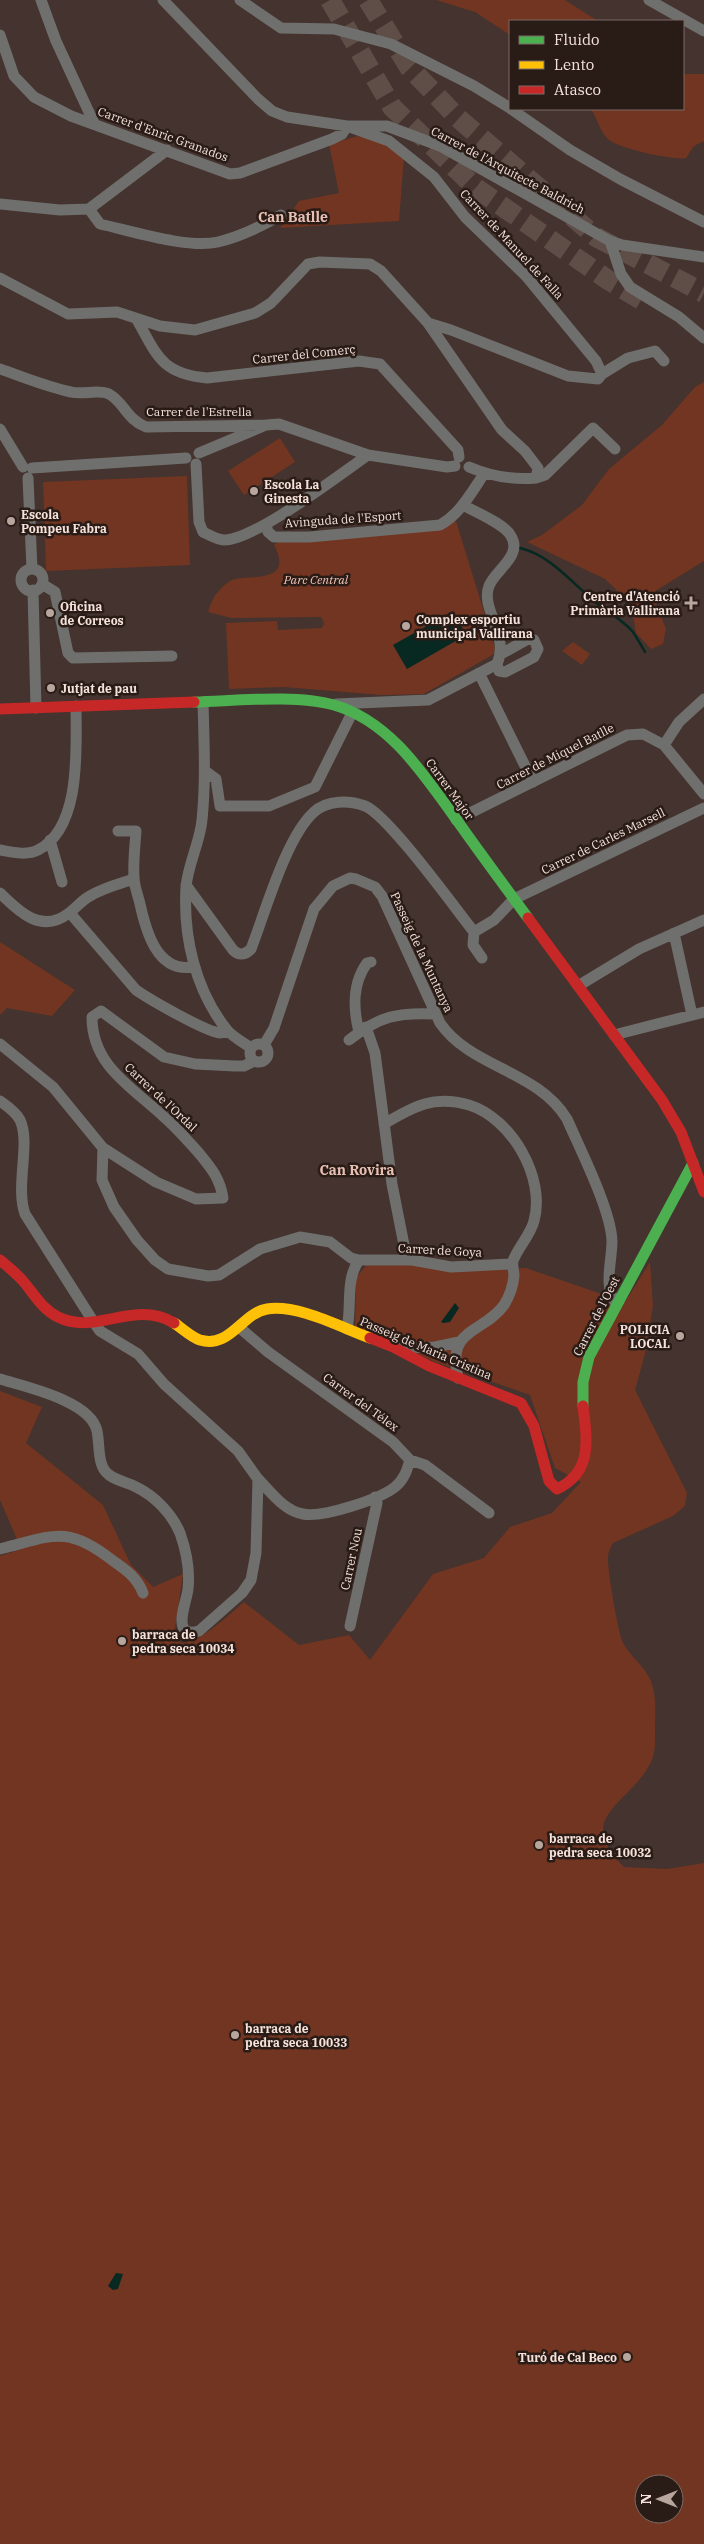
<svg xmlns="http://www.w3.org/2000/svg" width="704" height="2544" font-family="'IBM Plex Serif',serif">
  <rect width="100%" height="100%" fill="#44332e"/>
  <path fill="#723521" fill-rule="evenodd" d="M436 0H565L598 21H510V35L475 12Z
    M683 74H704V141L694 146 686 158C675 161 616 148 608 139 600 132 597 118 591 109H683Z
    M358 136 380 142 404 157 399 221 280 228 299 201 339 193 329 144Z
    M704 382V561L652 593 666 629 663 644 651 649 636 633 631 604 605 579 527 542 542 535 582 505 609 469 662 425 695 387Z
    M280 438 295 462 244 495 228 471Z
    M187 476 190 565 46 571 43 482Z
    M456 521 495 648 494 654 424 694 381 695 284 687 229 689 226 623 277 621 278 630 322 628 324 623 321 617 231 618 208 612C212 598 218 589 230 581 243 573 296 587 274 545L278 542 443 526Z
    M573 642 590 654 582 665 562 651Z
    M0 942 75 990 52 1016 7 1008 0 1015Z
    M406 1260 447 1269 526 1268 625 1302 650 1262 653 1306 645 1354 635 1390 687 1493 685 1506 673 1516 613 1543C611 1547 608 1552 608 1557 607 1568 618 1632 623 1643 630 1656 644 1666 650 1679 657 1694 655 1712 655 1728 655 1739 656 1752 651 1762 631 1804 572 1816 624 1867L667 1869 704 1863V2544H0V1556L19 1550 16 1537 0 1500V1391L42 1407 26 1443 103 1505 131 1565 153 1587 183 1574 175 1628C173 1670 235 1609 244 1602L299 1645 349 1635 370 1660 433 1574 484 1558 510 1527 552 1513 581 1482 555 1468 530 1395 438 1363 355 1326 356 1278 368 1263ZM644 2484H674V2514H644Z"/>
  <path fill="#082822" d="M453 611 466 635 407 669 393 645Z
    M455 1303 459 1308 450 1322 443 1323 441 1322Z
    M116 2273 123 2274 118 2289 113 2290 108 2286Z"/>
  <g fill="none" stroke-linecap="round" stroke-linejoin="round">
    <path stroke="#082822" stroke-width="2.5" d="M520 548C550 555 571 582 594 601 607 612 622 619 633 632 637 638 641 645 645 652"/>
    <path stroke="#5f4d48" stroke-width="20" stroke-dasharray="20 10" stroke-linecap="butt" d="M330 0 392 107 476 188 608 280 648 304
      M368 0 409 67 458 118 596 237 704 293"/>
    <path stroke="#6f6f6d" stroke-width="11" d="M41 0 56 41 94 123
      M163 0 258 99 272 111 287 117 347 126H387L440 146 610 241 622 245 704 257
      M240 0 281 28 334 29 391 44 474 86 510 108
      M649 0 704 31
      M0 35 14 76 34 97 71 116 230 174 240 173 332 139 342 134 347 126
      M511 109 570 150 620 179 704 222
      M0 204 60 210 89 209 100 224C132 231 188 249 218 242 240 237 262 226 281 215
      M89 209 167 150
      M610 241 621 274 630 287 679 317 704 338
      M0 278 68 314 117 312 160 326 195 330 255 313 271 303 308 264 320 262 370 264 381 271 428 323 451 330 568 376 598 379 602 374 596 361 526 276 465 217 434 177 389 141 347 126
      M136 318C157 355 161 374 207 378L359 361 380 364 458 450 459 457
      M428 323 502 430 525 451 538 468 536 478C513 480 490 476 469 467
      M0 369C23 377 47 387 71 392 82 395 99 389 109 394 124 402 126 419 146 427L266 425
      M602 374 628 358 655 351 664 361
      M0 429 23 467
      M199 453 266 425 279 424 368 455 447 467 455 466
      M196 464 199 522 203 532C209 535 218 540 224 540 255 540 339 475 368 455
      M32 468 186 458
      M28 478 32 569
      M536 478 545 475 593 428 615 449
      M266 524 268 532 274 537H309L440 525C460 514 471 493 484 474
      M21 580a11 11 0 1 1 22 0a11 11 0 1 1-22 0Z
      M42 584 55 592 68 653 73 658 172 656
      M33 590 36 708
      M497 664 499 671 505 672 534 657 538 649 534 640 528 639 501 654
      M479 673 533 782
      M203 702C204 741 206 781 202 820 200 842 188 864 186 887 183 936 195 990 227 1030 233 1037 244 1043 251 1048
      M336 704 428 700 497 664C510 635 480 609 489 586 495 570 523 556 511 536 505 524 475 512 463 505
      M664 745 679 722 704 699
      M205 771 216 779 220 806H269L315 787 353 711
      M456 820 627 735 643 734 664 745 704 794
      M118 831H136C135 846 133 862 134 877 134 886 138 895 140 904 146 931 157 973 193 967
      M50 840 62 882
      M0 850C11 852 27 856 38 850 82 828 76 747 76 706
      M186 885 233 950C239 956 245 955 251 949 265 913 286 837 314 812 327 800 349 800 365 806 388 815 455 908 474 932
      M0 893C20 913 42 934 69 913 76 908 82 900 90 896 103 888 119 884 134 879
      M70 913 136 990C149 999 206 1032 220 1033 223 1033 225 1032 228 1031
      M474 932 494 920 514 899 704 808
      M474 932 473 945 482 958
      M674 933 692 1015
      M578 986 639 949 704 920
      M366 1027 375 1053 392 1184 407 1260
      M359 1032C353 1008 352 984 367 963L371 962
      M614 1035 704 1012
      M349 1040C380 1016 397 1012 436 1014
      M0 1044 53 1087 103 1148 156 1182 196 1199 223 1198C220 1178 211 1168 198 1152 187 1140 176 1127 163 1116 132 1087 92 1066 92 1017L101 1011 164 1057 195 1064 235 1066H244L254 1061
      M250 1053a9 9 0 1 1 18 0a9 9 0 1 1-18 0Z
      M264 1045 274 1028 314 909 333 886 350 878 356 879 375 887 382 896 440 1023C471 1068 537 1070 567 1119 580 1149 611 1210 612 1241 612 1262 603 1286 616 1304
      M0 1101C7 1106 16 1112 20 1120 31 1143 15 1186 25 1214L93 1321 100 1331 138 1354 164 1384 238 1451 258 1479 256 1553 251 1580 242 1593 199 1631C193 1633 186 1634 183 1627 179 1617 187 1599 188 1589 190 1571 186 1550 180 1533 172 1514 155 1496 136 1487 127 1482 116 1481 108 1474 97 1465 100 1445 97 1431 91 1401 26 1387 0 1379
      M384 1124C414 1106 434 1095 469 1105 511 1118 546 1177 534 1221 530 1236 518 1247 513 1261 512 1266 514 1271 514 1276 513 1286 509 1297 504 1305 483 1334 446 1327 458 1378
      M103 1148 102 1180 114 1207 137 1240 155 1260 168 1269 208 1276 219 1275 260 1249 300 1237 330 1242 351 1258 359 1260H412L451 1267 512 1264
      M240 1328 268 1352 393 1442 410 1460C407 1470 404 1480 395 1487 380 1499 323 1518 303 1514 284 1511 271 1492 258 1479
      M347 1329C352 1306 345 1280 359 1260
      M399 1348 435 1347 459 1342
      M410 1460 425 1465 489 1513
      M0 1549C52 1536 66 1524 112 1560 125 1569 137 1577 143 1593
      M350 1626 377 1503 375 1497"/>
    <path stroke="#4caf50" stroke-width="11" d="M194 702C234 701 296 694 334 705 393 722 427 780 461 826 483 857 506 888 528 918
      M583 1406V1382L589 1357 693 1163"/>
    <path stroke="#ffc107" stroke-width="11" d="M174 1323C182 1328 191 1337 200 1340 230 1349 242 1313 267 1309 298 1304 342 1328 370 1338"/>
    <path stroke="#c62828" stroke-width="11" d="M0 709 194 702
      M528 918 662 1100 681 1132 704 1192
      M0 1260C8 1267 16 1273 23 1281 34 1294 42 1309 58 1317 96 1336 134 1299 174 1323
      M370 1338 393 1347 429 1366 521 1403 534 1426 549 1481 557 1489C593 1472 587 1440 583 1406"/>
  </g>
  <g fill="#b8a59e" stroke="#291b16" stroke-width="2">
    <circle cx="254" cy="491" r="5"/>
    <circle cx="11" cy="521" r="5"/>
    <path d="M688.5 595.5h5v5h5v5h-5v5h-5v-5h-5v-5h5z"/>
    <circle cx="50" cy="613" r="5"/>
    <circle cx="406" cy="626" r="5"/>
    <circle cx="51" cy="688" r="5"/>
    <circle cx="680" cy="1336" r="5"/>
    <circle cx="122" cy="1641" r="5"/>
    <circle cx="539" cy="1845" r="5"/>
    <circle cx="235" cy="2035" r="5"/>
    <circle cx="627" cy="2357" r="5"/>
  </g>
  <g text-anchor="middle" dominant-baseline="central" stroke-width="5" stroke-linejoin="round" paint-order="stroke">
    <g font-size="12" fill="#f6e2db" stroke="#291b16">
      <text transform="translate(163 134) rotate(20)">Carrer d'Enric Granados</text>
      <text transform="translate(508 170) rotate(28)">Carrer de l'Arquitecte Baldrich</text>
      <text transform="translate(512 244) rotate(47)">Carrer de Manuel de Falla</text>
      <text transform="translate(304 354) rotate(-6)">Carrer del Comerç</text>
      <text x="199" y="411">Carrer de l'Estrella</text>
      <text transform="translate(343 519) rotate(-4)">Avinguda de l'Esport</text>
      <text transform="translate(555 756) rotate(-27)">Carrer de Miquel Batlle</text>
      <text transform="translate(450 789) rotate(54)">Carrer Major</text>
      <text transform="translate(603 841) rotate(-26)">Carrer de Carles Marsell</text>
      <text transform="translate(422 952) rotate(65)">Passeig de la Muntanya</text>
      <text transform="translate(161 1097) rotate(43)">Carrer de l'Ordal</text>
      <text transform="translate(440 1250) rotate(3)">Carrer de Goya</text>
      <text transform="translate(596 1316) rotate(-63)">Carrer de l'Oest</text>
      <text transform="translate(426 1348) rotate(23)">Passeig de Maria Cristina</text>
      <text transform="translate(361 1402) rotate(36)">Carrer del Télex</text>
      <text transform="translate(351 1559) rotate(-78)">Carrer Nou</text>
    </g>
    <g font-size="12" font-weight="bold" fill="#f6e2db" stroke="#291b16" text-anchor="start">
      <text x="264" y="484">Escola La<tspan x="264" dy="14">Ginesta</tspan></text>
      <text x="21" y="514">Escola<tspan x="21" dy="14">Pompeu Fabra</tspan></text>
      <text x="680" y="596" text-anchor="end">Centre d'Atenció<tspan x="680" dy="14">Primària Vallirana</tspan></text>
      <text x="60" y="606">Oficina<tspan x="60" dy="14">de Correos</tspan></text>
      <text x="416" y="619">Complex esportiu<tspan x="416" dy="14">municipal Vallirana</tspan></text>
      <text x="61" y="688">Jutjat de pau</text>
      <text x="670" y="1329" text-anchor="end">POLICIA<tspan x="670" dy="14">LOCAL</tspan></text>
      <text x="132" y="1634">barraca de<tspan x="132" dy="14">pedra seca 10034</tspan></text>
      <text x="549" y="1838">barraca de<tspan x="549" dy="14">pedra seca 10032</tspan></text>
      <text x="245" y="2028">barraca de<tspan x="245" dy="14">pedra seca 10033</tspan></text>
      <text x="617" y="2357" text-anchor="end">Turó de Cal Beco</text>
    </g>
    <g font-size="12" font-style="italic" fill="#f1c4b6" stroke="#291b16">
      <text x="316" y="579">Parc Central</text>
    </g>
    <g font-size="14" font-weight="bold" fill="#e8c0b3" stroke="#291b16">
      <text x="293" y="217">Can Batlle</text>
      <text x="357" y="1170">Can Rovira</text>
    </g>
  </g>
  <rect x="509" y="20" width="175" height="90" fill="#291b16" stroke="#7b6b65"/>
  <rect x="519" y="36" width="25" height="8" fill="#4caf50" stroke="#7b6b65"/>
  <text x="554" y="45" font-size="15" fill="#f6e2db">Fluido</text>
  <rect x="519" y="61" width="25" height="8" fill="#ffc107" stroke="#7b6b65"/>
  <text x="554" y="70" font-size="15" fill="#f6e2db">Lento</text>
  <rect x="519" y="86" width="25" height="8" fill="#c62828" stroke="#7b6b65"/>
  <text x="554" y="95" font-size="15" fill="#f6e2db">Atasco</text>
  <g transform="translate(659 2499) rotate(270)"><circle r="24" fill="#291b16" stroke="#7b6b65"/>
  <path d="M0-4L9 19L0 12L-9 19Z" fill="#b8a59e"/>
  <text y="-8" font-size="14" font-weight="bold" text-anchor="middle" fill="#f6e2db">N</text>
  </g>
</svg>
